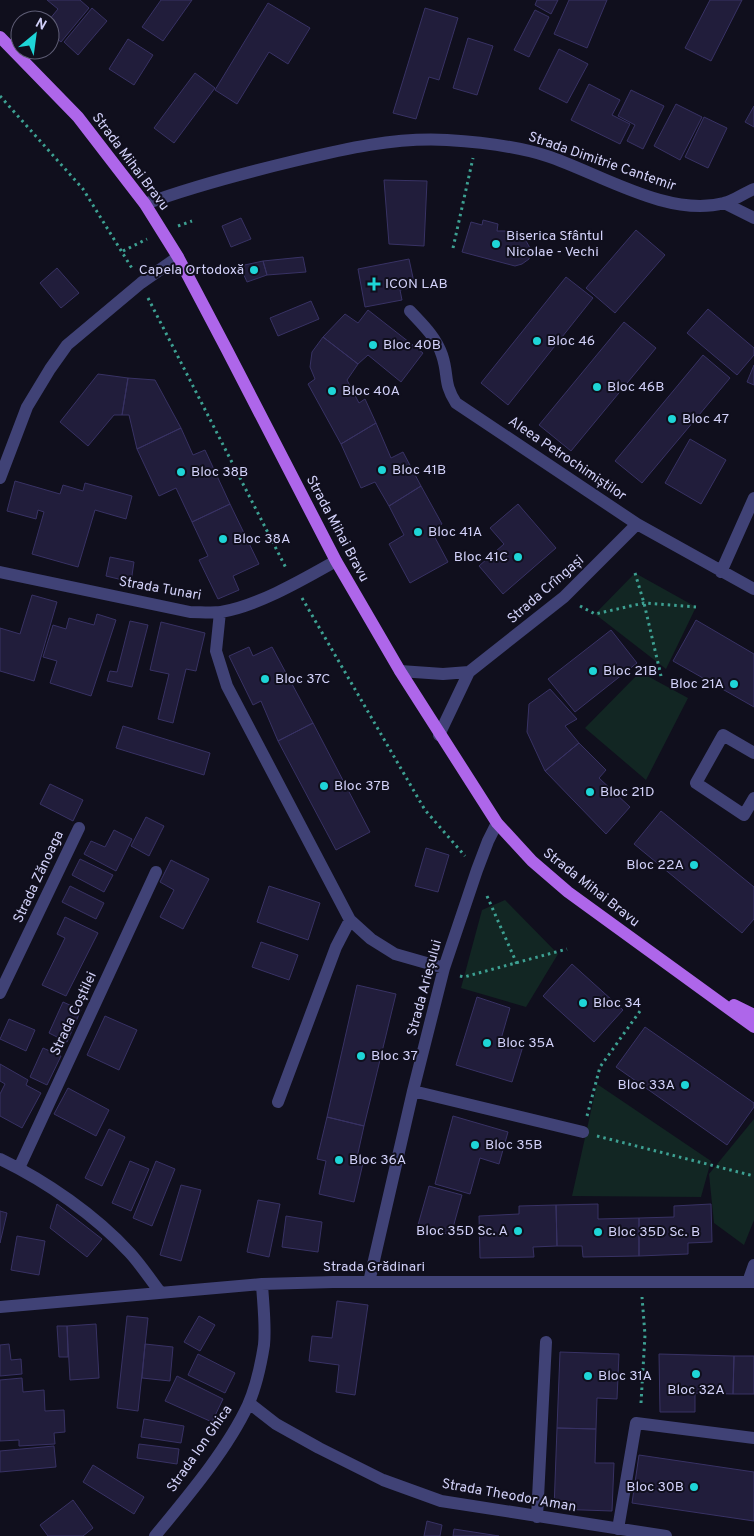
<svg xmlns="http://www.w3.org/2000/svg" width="754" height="1536" font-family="Overpass,sans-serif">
  <rect width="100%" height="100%" fill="#100f1d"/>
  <path fill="#122623" d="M635 573 696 607 666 669 595 614Z
    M640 672 688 698 646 780 585 728Z
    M505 900 558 954 526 1007 461 988 482 910Z
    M597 1084 711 1161 701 1197 572 1196Z
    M754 1119V1220L744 1245 714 1223 709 1174Z"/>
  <path fill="#211d3b" stroke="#383264" d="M47 0H80L89 8 61 42 50 33 49 20 58 9Z
    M161 0H192L163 41 142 27Z
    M537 0H558L551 14 535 5Z
    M569 0H607L587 48 554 34Z
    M710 0H742L711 61 685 48Z
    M268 3 310 28 288 64 269 52 237 104 215 90Z
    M92 8 107 21 78 55 64 42Z
    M425 8 458 18 439 80 429 77 416 119 393 113Z
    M535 10 549 17 529 57 514 50Z
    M468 38 493 46 477 95 453 88Z
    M128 39 153 55 134 85 109 69Z
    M559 49 588 64 567 103 539 89Z
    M195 73 215 88 174 143 154 128Z
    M589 84 620 100 612 115 630 124 620 144 571 120Z
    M631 90 664 106 643 149 627 141 635 125 618 116Z
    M676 104 702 117 680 160 654 146Z
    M754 106V127L745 122Z
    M704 117 727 128 708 168 685 157Z
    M384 180 427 181 424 246 389 244Z
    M241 218 251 239 231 247 222 226Z
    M483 220 498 224 497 231H505L525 239 530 248 529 259 522 264 515 266 462 252 471 222 482 225Z
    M636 230 665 255 615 313 586 288Z
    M303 257 306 272 267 275 263 261Z
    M409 259 415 287 400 290 402 300 365 307 358 269Z
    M263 261 267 275 247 282 240 266Z
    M57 268 79 293 61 308 40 283Z
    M566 277 593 298 508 405 481 383Z
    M311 301 319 319 278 336 270 318Z
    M708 309 754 348V355L737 375 687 333Z
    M368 310 423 353 401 382 368 355 358 364 323 337 345 314 358 323Z
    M624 322 656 348 571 451 539 425Z
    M323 337 358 364 347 380 359 403 365 399 376 423 341 444 308 384 315 379 310 367 312 352Z
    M703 355 730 378 642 483 615 461Z
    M754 365V385L747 382Z
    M98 374 128 378 122 415H114L88 446 60 422Z
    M128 378 155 380 181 428 137 449 129 415H122Z
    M376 423 391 458 403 452 421 486 389 506 375 482 361 488 341 444Z
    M181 428 193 455 205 450 230 504 192 522 176 488 159 496 137 449Z
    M690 439 726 460 701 504 665 483Z
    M15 481 60 494 63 485 83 491 85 483 132 496 126 519 95 510 78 567 32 554 44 512 38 510 36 519 7 511Z
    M421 486 442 524 431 530 448 562 410 583 389 544 404 535 389 506Z
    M230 504 259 564 233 576 239 590 218 599 199 560 208 556 192 522Z
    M518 504 556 548 503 594 479 566 504 544 490 528Z
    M110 557 134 562 131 582 106 576Z
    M32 595 57 602 34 681 0 671V628L20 634Z
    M97 614 116 620 91 696 50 683 57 661 43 657 53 625 66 629 69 618 94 625Z
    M696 620 754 654V707L673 661Z
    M130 621 148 625 132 687 107 681 110 671 117 672Z
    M161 622 205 633 196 671 186 669 173 723 158 719 169 674 150 670Z
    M611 630 637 663 575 712 548 679Z
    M249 647 253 656 272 647 313 723 278 741 261 701 253 705 229 656Z
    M550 689 577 719 565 726 579 743 545 771 527 732 529 704Z
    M313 723 370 832 336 850 278 741Z
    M123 726 210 753 204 775 116 748Z
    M579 743 606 770 599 778 630 807 606 834 545 771Z
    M50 784 83 800 73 821 40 804Z
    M661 811 754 887V919L742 933 634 844Z
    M146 817 164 826 149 856 131 846Z
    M114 830 132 839 116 871 84 854 91 841 105 847Z
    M426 848 449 855 438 892 415 886Z
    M80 859 113 875 104 892 72 875Z
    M171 860 209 879 183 929 160 917 174 890 160 882Z
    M70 886 104 903 96 919 62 902Z
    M269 886 320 903 308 940 257 922Z
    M65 917 98 933 66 996 42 985 65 938 57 934Z
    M261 942 298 955 289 980 252 967Z
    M572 964 623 1010 594 1042 543 996Z
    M357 985 396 994 364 1126 327 1117Z
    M477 997 510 1008 501 1039 523 1046 512 1082 456 1065Z
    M63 1002 81 1010 67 1042 49 1033Z
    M105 1016 137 1030 119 1070 87 1055Z
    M9 1019 35 1030 26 1051 0 1039Z
    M645 1027 754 1103V1107L727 1145 616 1067Z
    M43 1048 61 1056 47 1085 30 1077Z
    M0 1064 28 1080 26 1085 41 1093 22 1128 0 1116V1094L5 1084 0 1081Z
    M68 1088 109 1110 96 1136 54 1114Z
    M453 1116 508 1132 499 1164 480 1158 470 1194 435 1184Z
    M327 1117 364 1126 356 1162 363 1163 354 1202 319 1194 326 1161 317 1159Z
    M109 1129 125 1137 102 1186 85 1178Z
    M130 1161 149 1169 131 1211 112 1203Z
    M156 1161 175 1169 152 1226 133 1218Z
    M181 1185 201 1190 181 1261 160 1255Z
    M429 1186 462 1195 451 1235 418 1225Z
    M258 1200 280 1204 269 1257 247 1252Z
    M57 1204 102 1239 87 1257 50 1228Z
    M598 1204V1219L639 1218V1256L583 1257 582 1246H557L556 1205Z
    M711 1204 712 1242 688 1243V1254L639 1256V1218L674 1217V1206Z
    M556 1205 557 1246 533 1247 534 1257 480 1258 479 1216 519 1214V1206Z
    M0 1211 7 1213 0 1243Z
    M286 1216 322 1222 318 1252 282 1247Z
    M17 1236 45 1241 39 1275 11 1270Z
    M337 1301 368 1305 355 1395 336 1392 339 1365 309 1361 312 1336 332 1338Z
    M127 1316 148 1318 138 1411 117 1408Z
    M199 1316 215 1325 200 1351 184 1342Z
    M96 1324 99 1378 70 1380 67 1326Z
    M57 1326H67L68 1357H59Z
    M9 1344 11 1360 21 1359 22 1374 0 1376V1345Z
    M145 1344 173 1347 170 1381 142 1378Z
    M560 1352 619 1354 617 1399 597 1398 596 1429 557 1428Z
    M198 1354 235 1373 225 1393 188 1375Z
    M659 1354 734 1356 733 1394 695 1393V1412H660Z
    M734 1356H754V1394H733Z
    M177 1376 223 1399 212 1422 165 1401Z
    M22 1378 23 1392 44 1390 45 1411 64 1410 65 1432 54 1433 55 1444 19 1446V1440L0 1441V1380Z
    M144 1419 184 1426 181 1443 141 1437Z
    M557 1428 596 1429 595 1463H614L612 1511 554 1509Z
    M139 1444 179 1449 177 1464 137 1458Z
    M54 1446 56 1467 0 1472V1451Z
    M639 1455 754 1472V1521L632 1503Z
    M93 1465 144 1497 134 1514 83 1482Z
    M73 1500 93 1528 83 1536H48L40 1525Z
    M427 1521 442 1525 440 1536H424Z
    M454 1529 499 1536H453Z"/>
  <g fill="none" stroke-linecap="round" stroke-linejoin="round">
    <path stroke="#3da092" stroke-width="3" stroke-dasharray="2.5 4" stroke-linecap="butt" d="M0 96 83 189 133 270
      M178 226 192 221
      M453 248 473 158
      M123 251 147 239
      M148 298 287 570
      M635 573 644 603 661 676
      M302 598 425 810 465 856
      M580 606 595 614 644 603 696 607
      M487 896 517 964
      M460 976 464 977 567 949
      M587 1116 600 1067 640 1011
      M597 1136 754 1176
      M641 1403 645 1335 642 1297"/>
    <path stroke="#404276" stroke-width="12" d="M724 203 754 218
      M145 204C194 186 244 173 294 161 344 149 395 137 447 140 480 142 516 146 547 156 599 173 668 218 724 203 734 201 744 193 754 189
      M410 311C423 325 436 337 442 355 449 376 443 383 456 403L637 524 754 589
      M0 478 27 407 50 369 67 345 141 283 178 257
      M0 572 190 612C200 612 211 613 221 612 258 606 304 579 336 561
      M721 572 754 498
      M220 612 216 651 227 686 350 920 371 939 395 954 444 968
      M400 671 443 674 469 672
      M439 735 469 672 564 597 637 524
      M754 753 723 735 696 783 744 815 754 798
      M0 993 79 828
      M413 1091 583 1132
      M278 1102 336 947 350 920
      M0 1159C46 1181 95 1215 130 1253 141 1265 150 1279 160 1292
      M19 1168 156 872
      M369 1282 413 1091 444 968 477 870 488 841 497 823
      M748 1282 754 1265
      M0 1307 262 1284 333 1282H754
      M249 1403 276 1424 319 1448 383 1480 441 1501 666 1536
      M537 1517 546 1342
      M618 1529 636 1423 754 1438
      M155 1536C187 1497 227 1450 248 1405 256 1387 261 1364 264 1345 266 1326 263 1303 262 1284"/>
    <path stroke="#ae66ea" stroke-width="12" d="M0 37 78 117 145 204 178 257 227 350 336 561 400 671 497 823 532 861 568 892 754 1027
      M734 1005 754 1015"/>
  </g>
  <g fill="#1ed5d7" stroke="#100f1d" stroke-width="2">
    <circle cx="496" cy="244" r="5"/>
    <circle cx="254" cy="270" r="5"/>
    <path d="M371.5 276.5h5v5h5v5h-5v5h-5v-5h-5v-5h5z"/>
    <circle cx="537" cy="341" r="5"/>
    <circle cx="373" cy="345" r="5"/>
    <circle cx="597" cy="387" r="5"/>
    <circle cx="332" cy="391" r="5"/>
    <circle cx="672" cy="419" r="5"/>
    <circle cx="382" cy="470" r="5"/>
    <circle cx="181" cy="472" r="5"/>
    <circle cx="418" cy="532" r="5"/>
    <circle cx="223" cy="539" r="5"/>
    <circle cx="518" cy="557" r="5"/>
    <circle cx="593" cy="671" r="5"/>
    <circle cx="265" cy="679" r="5"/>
    <circle cx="734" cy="684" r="5"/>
    <circle cx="324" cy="786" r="5"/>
    <circle cx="590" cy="792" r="5"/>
    <circle cx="694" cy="865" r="5"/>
    <circle cx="583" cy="1003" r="5"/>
    <circle cx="487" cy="1043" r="5"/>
    <circle cx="361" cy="1056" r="5"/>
    <circle cx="685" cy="1085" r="5"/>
    <circle cx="475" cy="1145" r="5"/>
    <circle cx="339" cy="1160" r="5"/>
    <circle cx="518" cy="1231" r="5"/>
    <circle cx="598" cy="1232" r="5"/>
    <circle cx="696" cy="1374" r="5"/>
    <circle cx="588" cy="1376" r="5"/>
    <circle cx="694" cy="1487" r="5"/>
  </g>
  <g text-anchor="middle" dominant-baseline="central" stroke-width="4" stroke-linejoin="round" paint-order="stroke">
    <g font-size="14" fill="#d2d1f9" stroke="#100f1d">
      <text transform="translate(130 162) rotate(53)">Strada Mihai Bravu</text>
      <text transform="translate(602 162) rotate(19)">Strada Dimitrie Cantemir</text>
      <text transform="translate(567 459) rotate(34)">Aleea Petrochimiștilor</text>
      <text transform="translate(337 529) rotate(62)">Strada Mihai Bravu</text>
      <text transform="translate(160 589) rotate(10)">Strada Tunari</text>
      <text transform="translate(546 590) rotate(-41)">Strada Crîngași</text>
      <text transform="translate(39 877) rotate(-65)">Strada Zănoaga</text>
      <text transform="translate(591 888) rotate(38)">Strada Mihai Bravu</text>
      <text transform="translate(425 988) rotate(-75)">Strada Arieșului</text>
      <text transform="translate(74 1014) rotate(-65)">Strada Coștilei</text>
      <text x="374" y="1267">Strada Grădinari</text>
      <text transform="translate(200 1449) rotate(-55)">Strada Ion Ghica</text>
      <text transform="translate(509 1496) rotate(10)">Strada Theodor Aman</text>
    </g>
    <g font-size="14" fill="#d2d1f9" stroke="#100f1d" text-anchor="start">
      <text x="506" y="236">Biserica Sfântul<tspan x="506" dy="16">Nicolae - Vechi</tspan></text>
      <text x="244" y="270" text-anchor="end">Capela Ortodoxă</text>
      <text x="385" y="284">ICON LAB</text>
      <text x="547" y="341">Bloc 46</text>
      <text x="383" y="345">Bloc 40B</text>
      <text x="607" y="387">Bloc 46B</text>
      <text x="342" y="391">Bloc 40A</text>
      <text x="682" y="419">Bloc 47</text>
      <text x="392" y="470">Bloc 41B</text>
      <text x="191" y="472">Bloc 38B</text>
      <text x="428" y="532">Bloc 41A</text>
      <text x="233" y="539">Bloc 38A</text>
      <text x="508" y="557" text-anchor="end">Bloc 41C</text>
      <text x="603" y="671">Bloc 21B</text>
      <text x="275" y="679">Bloc 37C</text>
      <text x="724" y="684" text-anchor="end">Bloc 21A</text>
      <text x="334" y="786">Bloc 37B</text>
      <text x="600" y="792">Bloc 21D</text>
      <text x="684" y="865" text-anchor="end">Bloc 22A</text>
      <text x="593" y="1003">Bloc 34</text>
      <text x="497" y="1043">Bloc 35A</text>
      <text x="371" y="1056">Bloc 37</text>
      <text x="675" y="1085" text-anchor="end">Bloc 33A</text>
      <text x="485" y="1145">Bloc 35B</text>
      <text x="349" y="1160">Bloc 36A</text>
      <text x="508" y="1231" text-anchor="end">Bloc 35D Sc. A</text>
      <text x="608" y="1232">Bloc 35D Sc. B</text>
      <text x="598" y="1376">Bloc 31A</text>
      <text x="696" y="1390" text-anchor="middle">Bloc 32A</text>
      <text x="684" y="1487" text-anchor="end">Bloc 30B</text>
    </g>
  </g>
  <g transform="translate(35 35) rotate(29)"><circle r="24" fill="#100f1d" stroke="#5e5d75"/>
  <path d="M0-4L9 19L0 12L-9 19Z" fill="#1ed5d7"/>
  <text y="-8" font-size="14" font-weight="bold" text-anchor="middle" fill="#d2d1f9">N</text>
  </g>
</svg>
